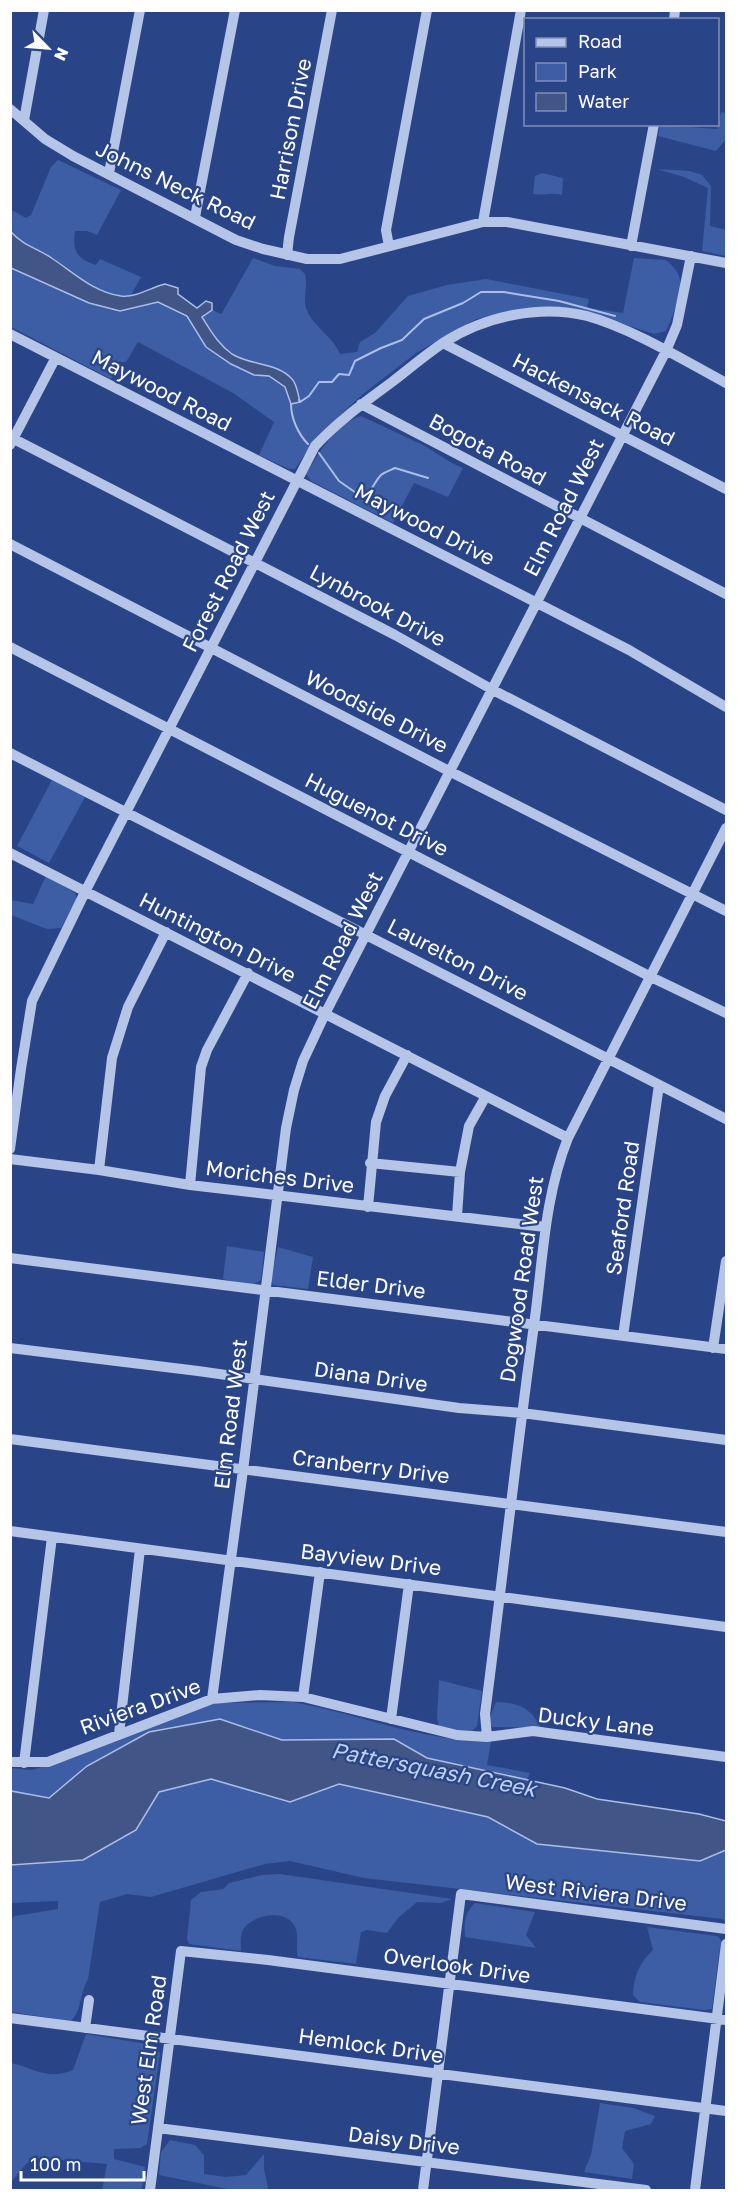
<svg xmlns="http://www.w3.org/2000/svg" width="737" height="2201" font-family="'Golos Text',sans-serif">
  <rect width="100%" height="100%" fill="#294588"/>
  <path fill="#3d5da4" d="M721 112 726 113V139L716 151 658 136 660 125 717 129Z
    M58 160 121 190 97 235 87 231H75C72 251 77 259 96 265L100 259 141 277 131 295C99 299 76 272 51 257 36 248 24 246 11 232L10 209 26 218 31 215 51 167Z
    M657 169 690 171 702 175 711 186 710 226 726 230V256L702 251 708 188 684 177Z
    M542 173 563 178 562 195C552 192 543 196 533 194L535 176Z
    M253 258 275 266 300 269 305 274C308 285 303 296 306 308 312 326 333 336 340 354L357 352 360 342 375 333 408 296 447 285 486 279 589 299 587 308 623 313 634 258 666 260C672 265 679 272 680 280 683 291 671 321 666 331L654 334 578 309 530 308 476 319 416 353 363 394 317 436 295 469H289L259 455 274 422 233 393 138 342 126 362H120L111 379 11 327 10 268 89 303 120 311 158 302 187 316 206 347 254 375 269 376 285 387 291 404 300 401 273 367C235 362 221 348 202 317L212 310 221 314 222 313Z
    M361 416 423 445 452 463 463 468 448 497 414 483 393 523 311 481 306 474C319 453 336 423 361 416Z
    M52 780 85 797 49 863 17 846Z
    M46 876 75 893 77 900 61 928 47 929 11 915 10 900 33 904Z
    M227 1246 264 1252 261 1280 251 1286 223 1279Z
    M278 1247 313 1257 308 1289 273 1285 271 1278Z
    M439 1680 482 1691 477 1726 472 1731 440 1729 437 1719Z
    M293 1702C359 1714 423 1742 491 1741L487 1765 530 1773 527 1780 427 1758 394 1739 282 1740 220 1719 87 1766 49 1798 11 1791 10 1768 31 1770 71 1759 164 1717 218 1703Z
    M496 1702C519 1703 530 1707 541 1728L492 1727 489 1719Z
    M211 1779 290 1802 339 1784 488 1817 538 1844 700 1861 726 1850V1923L723 1919 364 1878 290 1861 265 1864 151 1897 127 1894 100 1902 88 1979C80 1992 82 2011 71 2021L11 2012V1919L15 1916 58 1909V1901L11 1903V1864L136 1830 158 1792Z
    M280 1874 452 1899 441 1903 417 1902 398 1918 387 1933 367 1930 361 1932 356 1964 298 1957C295 1946 300 1935 294 1925 284 1908 249 1915 242 1932 240 1938 241 1946 241 1951L189 1944 187 1939 191 1900 201 1892 223 1889 229 1883 262 1875Z
    M475 1903 535 1912 526 1935 536 1948 465 1937C464 1922 464 1914 475 1903Z
    M647 1927 717 1936 721 1940 712 2009 704 2010 640 2002 633 1995C634 1976 639 1963 653 1950Z
    M86 2034 153 2045 160 2053 147 2144 141 2148 114 2149V2159L145 2167V2177L141 2190H102L107 2164 36 2158 26 2164 11 2182V2063C34 2068 48 2081 73 2070Z
    M600 2103 633 2108 655 2116 651 2124 625 2131 622 2148 634 2164 632 2179 584 2172 591 2155Z
    M170 2140 195 2145 204 2155V2174L226 2177 246 2175 264 2154V2169L268 2188 266 2190H232L159 2175 161 2152Z"/>
  <path fill="#415686" stroke="#aabee9" stroke-width="1.5" d="M11 232C25 247 38 248 53 259 74 273 95 293 121 296 136 298 152 287 165 284L178 288V294L197 308 206 301 212 303V310L202 317C211 331 218 344 232 354 251 366 277 362 292 379 297 384 298 395 300 402L291 404 285 387 269 376 254 375 231 364 206 347 187 316 158 302 120 311 89 303 11 268Z
    M220 1719 282 1740 394 1739 427 1758 565 1788 597 1799 699 1814 726 1821V1850L700 1861 537 1844 488 1817 339 1784 290 1802 211 1779 159 1792 136 1830 83 1860 11 1865V1791L49 1798 87 1766 149 1732Z"/>
  <g fill="none" stroke-linecap="round" stroke-linejoin="round">
    <path stroke="#aabee9" stroke-width="2" d="M299 400 300 402 309 396 319 382H332L339 374 349 375 355 361 381 348 402 340 424 319 463 303 481 292H504L559 301 615 316
      M291 404C291 418 298 434 308 444
      M319 453 339 481 359 495C374 493 372 484 381 475 385 472 391 470 395 468L428 478"/>
    <path stroke="#b5c5e8" stroke-width="10" d="M674 20 675 10
      M10 109 45 139 73 156 236 240 263 249 307 259H340L483 222H507L726 263
      M24 120 44 10
      M109 173 140 10
      M195 217 235 10
      M483 222 521 10
      M389 246 386 230 427 10
      M631 246 654 124
      M287 255 289 237 332 10
      M10 334 629 650 726 707
      M443 343 726 489
      M361 404 726 594
      M10 437 395 635 493 690 726 810
      M10 445 55 359
      M10 544 449 771 726 911
      M10 647 651 977 726 1013
      M10 753 726 1119
      M10 853 568 1138
      M10 1149 21 1069 32 1001 86 890 315 446C338 421 365 402 392 382 409 369 425 355 443 343 483 317 539 304 587 316 631 328 685 361 726 383
      M10 1159 99 1170 190 1185 545 1227
      M370 1163 460 1172
      M99 1170 112 1058 128 1007 166 932
      M190 1185 201 1067 207 1050 248 973
      M368 1207 376 1122 385 1096 407 1055
      M457 1216 460 1172 469 1126 486 1096
      M10 1258 726 1349
      M623 1336 659 1085
      M10 1348 198 1371 459 1408 522 1413 726 1440
      M713 1348 726 1261
      M10 1439 726 1532
      M10 1531 726 1627
      M303 1697 320 1572
      M212 1699 243 1470 286 1128 294 1090 303 1061 325 1014 666 351 677 325 691 256
      M391 1719 409 1584
      M119 1734 140 1549
      M487 1737 485 1714C502 1584 516 1454 534 1325 543 1261 544 1198 568 1138L726 828
      M10 1762H48L212 1699 260 1695 303 1697 457 1735 487 1737 533 1731 726 1757
      M24 1763 52 1537
      M10 2018 726 2111
      M85 2028 89 2000
      M158 2128 646 2190
      M150 2190 181 1951 268 1960 726 2020
      M423 2190 461 1894 726 1929
      M695 2190 726 1944"/>
  </g>
  <g text-anchor="middle" dominant-baseline="central" stroke-width="4.5" stroke-linejoin="round" paint-order="stroke">
    <g font-size="21" fill="#fff" stroke="#294588">
      <text transform="translate(290 129) rotate(-79)">Harrison Drive</text>
      <text transform="translate(176 185) rotate(26)">Johns Neck Road</text>
      <text transform="translate(162 390) rotate(27)">Maywood Road</text>
      <text transform="translate(594 399) rotate(27)">Hackensack Road</text>
      <text transform="translate(488 449) rotate(28)">Bogota Road</text>
      <text transform="translate(563 507) rotate(-63)">Elm Road West</text>
      <text transform="translate(425 524) rotate(27)">Maywood Drive</text>
      <text transform="translate(228 571) rotate(-63)">Forest Road West</text>
      <text transform="translate(378 605) rotate(28)">Lynbrook Drive</text>
      <text transform="translate(377 711) rotate(27)">Woodside Drive</text>
      <text transform="translate(377 814) rotate(27)">Huguenot Drive</text>
      <text transform="translate(218 937) rotate(27)">Huntington Drive</text>
      <text transform="translate(342 940) rotate(-63)">Elm Road West</text>
      <text transform="translate(458 959) rotate(27)">Laurelton Drive</text>
      <text transform="translate(280 1176) rotate(7)">Moriches Drive</text>
      <text transform="translate(622 1208) rotate(-82)">Seaford Road</text>
      <text transform="translate(521 1279) rotate(-82)">Dogwood Road West</text>
      <text transform="translate(371 1284) rotate(7)">Elder Drive</text>
      <text transform="translate(371 1376) rotate(8)">Diana Drive</text>
      <text transform="translate(230 1414) rotate(-83)">Elm Road West</text>
      <text transform="translate(371 1466) rotate(7)">Cranberry Drive</text>
      <text transform="translate(371 1559) rotate(7)">Bayview Drive</text>
      <text transform="translate(140 1706) rotate(-20)">Riviera Drive</text>
      <text transform="translate(596 1721) rotate(7)">Ducky Lane</text>
      <text transform="translate(596 1892) rotate(7)">West Riviera Drive</text>
      <text transform="translate(457 1965) rotate(8)">Overlook Drive</text>
      <text transform="translate(371 2045) rotate(8)">Hemlock Drive</text>
      <text transform="translate(148 2050) rotate(-82)">West Elm Road</text>
      <text transform="translate(404 2140) rotate(7)">Daisy Drive</text>
    </g>
    <g font-size="22" font-style="italic" fill="#c1d0f0" stroke="#294588">
      <text transform="translate(434 1769) rotate(11)">Pattersquash Creek</text>
    </g>
  </g>
  <rect width="737" height="2201" fill="none" stroke="#ffffff" stroke-width="24"/>
  <rect x="524" y="18" width="195" height="108" fill="#294588" stroke="#7f8fb8" stroke-width="1.5"/>
  <rect x="536" y="38" width="30" height="9" fill="#b5c5e8" stroke="#7f8fb8" stroke-width="1.5"/>
  <text x="578" y="48" font-size="18" fill="#ffffff">Road</text>
  <rect x="536" y="63" width="30" height="18" fill="#3d5da4" stroke="#7f8fb8" stroke-width="1.5"/>
  <text x="578" y="78" font-size="18" fill="#ffffff">Park</text>
  <rect x="536" y="93" width="30" height="18" fill="#415686" stroke="#7f8fb8" stroke-width="1.5"/>
  <text x="578" y="108" font-size="18" fill="#ffffff">Water</text>
  <g transform="translate(48 48) rotate(115)" stroke="#294588" stroke-width="4.5" paint-order="stroke">
  <path d="M0-4.5L10 22L0 15L-10 22Z" fill="#ffffff"/>
  <text y="-9" font-size="16" font-weight="bold" text-anchor="middle" fill="#ffffff">N</text>
  </g>
  <path d="M21 2171v9h123v-9" fill="none" stroke="#ffffff" stroke-width="3"/>
  <text x="30" y="2171" font-size="18" fill="#ffffff" stroke="#294588" stroke-width="4.5" paint-order="stroke">100 m</text>
</svg>
